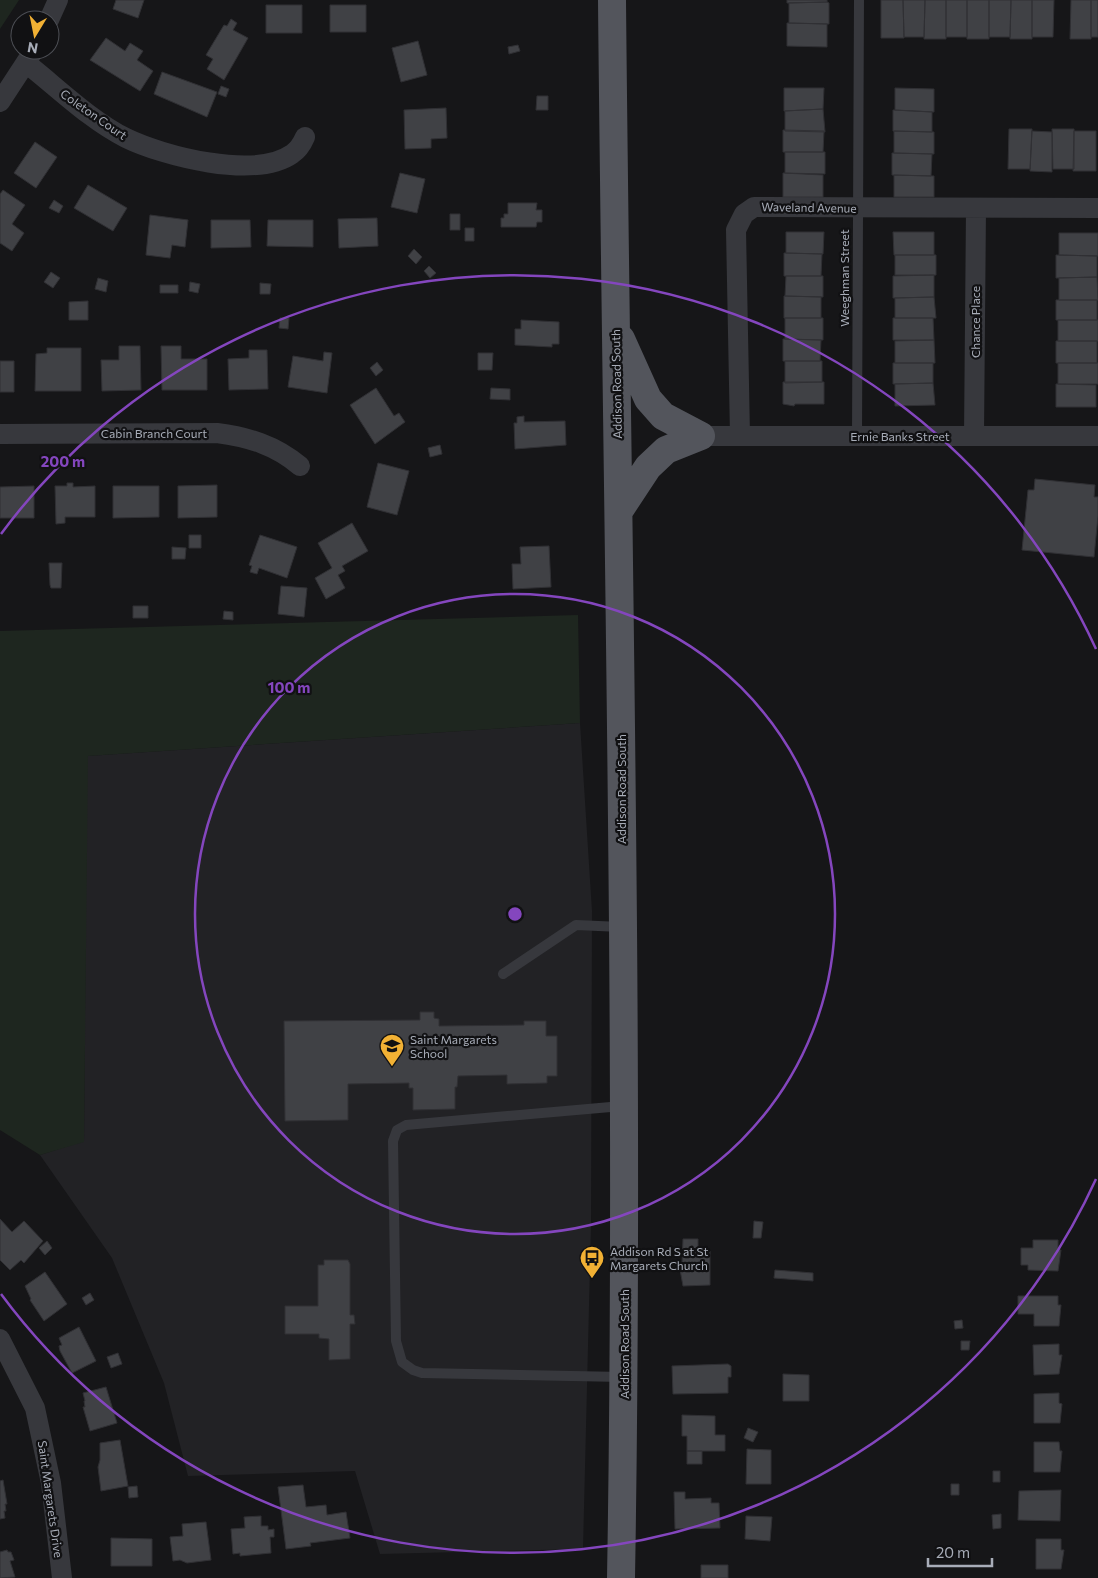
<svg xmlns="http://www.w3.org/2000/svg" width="1098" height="1578" font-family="Commissioner,sans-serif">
  <rect width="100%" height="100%" fill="#161618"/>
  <path fill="#222225" d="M580 723 592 911 591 1225 583 1549 380 1554 355 1471 188 1476 164 1383 112 1258 40 1155 84 1141 87 756Z"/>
  <path fill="#1e261f" d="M0 0H19L0 29Z
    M578 615 580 723 88 756 84 1142 40 1155 0 1130V631Z"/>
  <path fill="#404145" stroke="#303034" d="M116 0H144L138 18 113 9Z
    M787 0H827V2L787 3Z
    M881 0H903L904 38H881Z
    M903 0H925L924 37H904Z
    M925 0H946V39H924Z
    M946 0H967V37H946Z
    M967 0H989V39H967Z
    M989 0H1011L1010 37H989Z
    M1011 0H1032V39H1010Z
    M1032 0H1054L1053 37H1032Z
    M1071 0H1091V39H1070Z
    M1091 0H1098V37H1091Z
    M827 2 829 3V24L789 23V3Z
    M266 5H302V33H266Z
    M330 5H366V32H330Z
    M231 19 237 23 233 30 248 38 224 80 207 69 213 59 206 55 224 25 227 26Z
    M787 23 827 24V47L787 46Z
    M106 38 125 51 130 43 143 51 137 60 153 71 140 91 90 60Z
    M418 41 427 75 401 82 392 48Z
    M518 45 520 51 509 54 508 47Z
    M162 72 217 92 207 117 154 94Z
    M221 86 229 89 226 97 218 94Z
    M784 88H824L823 109 784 111Z
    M895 88 934 89V112L895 110Z
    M537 96H548V110H536Z
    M446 108 447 138 431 139V148L405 149 404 110Z
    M823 109 825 132 785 131V111Z
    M893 110 932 112V132L893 131Z
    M1009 129H1032L1030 169H1008Z
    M1052 129H1074V169H1053Z
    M783 130 824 131 823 152H783Z
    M894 131 934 132V154L894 153Z
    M1032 131 1052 132V172L1030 171Z
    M1074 131H1096V171H1073Z
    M35 142 57 157 36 188 14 173Z
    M785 152H825V174L785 173Z
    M892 153 932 154 931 176 892 175Z
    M400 173 425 179 417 213 391 207Z
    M783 173 823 175V197H783Z
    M894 175 934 176V197H894Z
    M88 185 127 208 113 231 74 208Z
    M3 190 25 205 12 224 24 233 12 251 0 243V194Z
    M54 200 63 206 59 213 49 208Z
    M508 203H537L536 210H542V222H537L536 227H501V218H504V214H508Z
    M450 214H460V230H450Z
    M150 215 188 220 185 247 172 245 170 258 146 255Z
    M377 218 378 246 339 248 338 219Z
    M211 220H250L251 247 211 248Z
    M268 220H313V247L267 246Z
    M465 228H474V241H465Z
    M786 232H824L823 254 786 253Z
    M893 232H934V255H894Z
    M1059 233H1098V256L1059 255Z
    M414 249 422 257 416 264 408 256Z
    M784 253 822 254 821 276H784Z
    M895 255H936V275H895Z
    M1056 255 1097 256V277L1056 278Z
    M429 266 436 273 430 278 424 271Z
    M51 272 60 278 53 288 44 282Z
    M934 275V297L893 298V276Z
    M786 276H823V297L785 296Z
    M1097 277 1098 300H1059V278Z
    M98 278 108 281 106 292 95 289Z
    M190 282 200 284 198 293 189 291Z
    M260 283 271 284 270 294H260Z
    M160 285H178V293H160Z
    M784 296 821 297V318H784Z
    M934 297 936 318H895V298Z
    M1056 300H1097V320H1056Z
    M88 301V320H69V302Z
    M280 318H289L288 329 279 328Z
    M785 318H823V340L785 339Z
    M893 318H933L934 340H893Z
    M521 320 559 322V344H552V347L515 345V329H521Z
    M1058 320H1098V341H1058Z
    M783 339 821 340 820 361H783Z
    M934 340 935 363H895V341Z
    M1056 341H1097V363H1056Z
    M119 346H140L141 390 102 391 101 360H119Z
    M161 346H181V359H207V390H162Z
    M47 348H81V391H35L36 354 47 353Z
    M249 350H267L268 389 229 390 228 359 249 358Z
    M324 352 332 353 327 393 288 387 293 356 323 361Z
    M478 353H493L492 370H478Z
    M0 361H14V392H0Z
    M785 361H822V382L785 383Z
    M377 362 383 370 376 376 370 368Z
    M893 363H933V383L893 384Z
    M1058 363H1098V384H1058Z
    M783 382H824V404H795L794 406 783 404Z
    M933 383 935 405 895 406V384Z
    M1056 384 1096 385V407H1056Z
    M376 388 394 416 399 413 405 422 375 444 350 405Z
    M491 388 510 389V400L490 399Z
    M524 416V422L565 421 566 445 515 449 514 423H517V417Z
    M440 445 442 454 430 457 428 448Z
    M378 463 409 471 397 515 367 507Z
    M1035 479 1095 485 1094 497H1098V516L1094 557 1022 550 1028 490H1034Z
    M67 483H73V487L95 486V517H65V523L56 524 55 486H67Z
    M217 485V517L178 518V486Z
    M34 486V518H0V487Z
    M113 486H159V517L113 518Z
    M352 523 368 551 342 566 345 571 338 575 345 588 326 599 315 578 332 568 318 543Z
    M189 535H201V548H189Z
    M260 535 297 547 287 578 259 568 257 574 250 572 252 566 249 565Z
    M549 546 551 587 513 589 512 564H521L520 547Z
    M172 547 186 548 185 559H172Z
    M49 563H62L61 588H51L50 585Z
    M281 586 307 588 304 617 278 614Z
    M133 606H148V618H133Z
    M224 611 233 612V620L223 619Z
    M420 1012H434V1018L439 1019V1026L524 1025V1021H546V1036H557V1076H547V1083L507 1084V1075L458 1076 457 1087H455V1109L413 1110V1088H409V1083L348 1084V1120L285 1121 284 1021 420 1020Z
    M0 1219 12 1232 24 1221 43 1241 24 1263 21 1260 10 1270 0 1260Z
    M754 1221 763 1222 761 1238H753Z
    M683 1239H698V1251H710V1285L683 1286 679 1264H682Z
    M1033 1240H1058V1250H1061L1058 1271 1028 1270V1265H1021V1248H1033Z
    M47 1241 52 1248 45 1255 39 1248Z
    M324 1260H348L350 1264V1315H354L355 1324H350V1359L329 1360V1339L319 1338V1334H285V1306H318V1265H324Z
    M775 1270 813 1273V1281L774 1278Z
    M45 1272 67 1304 44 1321 30 1300 31 1299 25 1286Z
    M90 1293 94 1300 86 1305 82 1298Z
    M1018 1296H1058V1305H1061L1059 1326H1034V1314H1018Z
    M962 1320 963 1328 955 1329 954 1321Z
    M79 1327 96 1361 72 1373 60 1351 59 1346 62 1345 59 1338Z
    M961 1341H970L969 1350H961Z
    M1059 1344V1355H1062L1059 1374 1034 1375 1033 1345Z
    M118 1353 122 1364 111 1368 107 1357Z
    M728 1364 731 1366V1377H728V1393L673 1394 672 1366Z
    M783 1374 809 1375V1401H783Z
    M106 1387 117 1423 90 1431 83 1407H85L84 1401H85L83 1393Z
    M1059 1393V1403L1062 1404 1060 1423H1034V1394Z
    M682 1415 715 1416V1435H725V1451H687V1436H682Z
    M748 1428 758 1432 753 1442 744 1438Z
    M120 1440 128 1486 101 1491 98 1467 100 1460V1443Z
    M1034 1442H1059L1060 1451H1062L1060 1472H1034Z
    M747 1449 771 1450V1484H746Z
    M687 1451H702V1464H687Z
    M993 1471H1000V1482H993Z
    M3 1480 7 1504H5L6 1511H4L5 1518 0 1519V1481Z
    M951 1484H959V1495H951Z
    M303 1485 306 1507 326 1505 327 1515 346 1512 350 1538 310 1543 311 1546 286 1549 278 1487Z
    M137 1486 138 1497 129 1498 128 1487Z
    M1061 1490 1060 1521 1018 1520 1019 1491Z
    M674 1492H685V1499L711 1498V1503H719L720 1528 675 1529Z
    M1001 1514V1528L993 1529 992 1515Z
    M261 1516V1526H268V1530L274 1529V1537H270L271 1553 240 1556V1553L233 1554 231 1529 245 1528 244 1517Z
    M746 1516 772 1517 770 1541 745 1539Z
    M206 1522 211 1560 187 1563 180 1560 173 1561 170 1537 183 1536 182 1524Z
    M111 1538 152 1539V1566H111Z
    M1036 1539H1061V1550H1064L1061 1569H1036Z
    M7 1550 8 1552H11L14 1560 10 1561 15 1577 0 1578V1552Z
    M701 1565H728V1578H701Z"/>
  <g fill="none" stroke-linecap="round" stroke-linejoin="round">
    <path stroke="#37383d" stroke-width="10" d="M857 436 859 0
      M503 974 576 925 621 927
      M622 1106 406 1125 397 1130 393 1141 396 1341 402 1362 413 1370 422 1373 623 1377"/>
    <path stroke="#37383d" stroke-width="20" d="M49 20 58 0
      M26 63C58 88 90 120 126 138 163 156 255 180 292 154 298 150 302 144 305 137
      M0 102 34 50
      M0 434 217 433C248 437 275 445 300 466
      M740 435 736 230 744 214 754 207 1098 208
      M701 436H1098
      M974 436 976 208
      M0 1339 35 1408 51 1483 62 1578"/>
    <path stroke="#53555c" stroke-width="28" d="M612 0C617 526 630 1052 621 1578
      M621 339 648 399 663 416 701 436
      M619 511 648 467 666 450 701 436"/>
  </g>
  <g fill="none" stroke="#8446be" stroke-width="2.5">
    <circle cx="515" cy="914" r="320"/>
    <path d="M1096 1179A639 639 0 0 1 1 1294M1 534A639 639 0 0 1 1096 649"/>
  </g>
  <defs>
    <symbol id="school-pin" viewBox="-11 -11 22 30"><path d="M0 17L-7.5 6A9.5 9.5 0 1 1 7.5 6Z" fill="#f2b134" stroke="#111113"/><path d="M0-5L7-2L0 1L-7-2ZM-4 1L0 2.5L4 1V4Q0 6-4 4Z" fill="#111"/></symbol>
    <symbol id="bus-pin" viewBox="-11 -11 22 30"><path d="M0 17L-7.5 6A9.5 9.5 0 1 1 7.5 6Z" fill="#f2b134" stroke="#111113"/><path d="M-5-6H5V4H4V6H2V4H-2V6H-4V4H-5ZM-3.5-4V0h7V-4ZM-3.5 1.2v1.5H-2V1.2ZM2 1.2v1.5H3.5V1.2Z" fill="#111"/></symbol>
  </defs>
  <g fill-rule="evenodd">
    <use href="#school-pin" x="378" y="1032" width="28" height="38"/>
    <use href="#bus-pin" x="578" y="1244" width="28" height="38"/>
  </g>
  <g text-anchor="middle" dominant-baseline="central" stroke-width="4.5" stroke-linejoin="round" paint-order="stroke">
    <g font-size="12" fill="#a8adb8" stroke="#111113">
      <text transform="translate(94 114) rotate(35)">Coleton Court</text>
      <text transform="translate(809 207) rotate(1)">Waveland Avenue</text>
      <text transform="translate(844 278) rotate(-90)">Weeghman Street</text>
      <text transform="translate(975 322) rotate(-90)">Chance Place</text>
      <text transform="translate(616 384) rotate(-91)">Addison Road South</text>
      <text x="154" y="433">Cabin Branch Court</text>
      <text x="900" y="436">Ernie Banks Street</text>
      <text transform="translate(621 789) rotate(-90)">Addison Road South</text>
      <text transform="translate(624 1344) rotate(-90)">Addison Road South</text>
      <text transform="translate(51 1499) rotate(82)">Saint Margarets Drive</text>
    </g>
    <g font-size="12" fill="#a8adb8" stroke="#111113" text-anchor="start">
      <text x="410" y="1039">Saint Margarets<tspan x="410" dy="14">School</tspan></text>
      <text x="610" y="1251">Addison Rd S at St<tspan x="610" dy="14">Margarets Church</tspan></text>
    </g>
  </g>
  <circle cx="515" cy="914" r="8" fill="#8446be" stroke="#111113" stroke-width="2.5"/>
  <g font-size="15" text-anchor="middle" font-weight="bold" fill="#8446be" stroke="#111113" stroke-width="4.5" stroke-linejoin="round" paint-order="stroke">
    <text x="63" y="467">200 m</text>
    <text x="289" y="693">100 m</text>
  </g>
  <g transform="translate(35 35) rotate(190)"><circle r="24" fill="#111113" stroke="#4d4f55"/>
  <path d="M0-4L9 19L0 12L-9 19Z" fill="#f2b134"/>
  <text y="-8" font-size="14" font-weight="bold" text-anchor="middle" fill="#a8adb8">N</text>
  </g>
  <path d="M928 1558v8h64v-8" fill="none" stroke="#a8adb8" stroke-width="2.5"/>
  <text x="936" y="1558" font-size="15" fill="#a8adb8" stroke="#111113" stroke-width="4" paint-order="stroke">20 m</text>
</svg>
